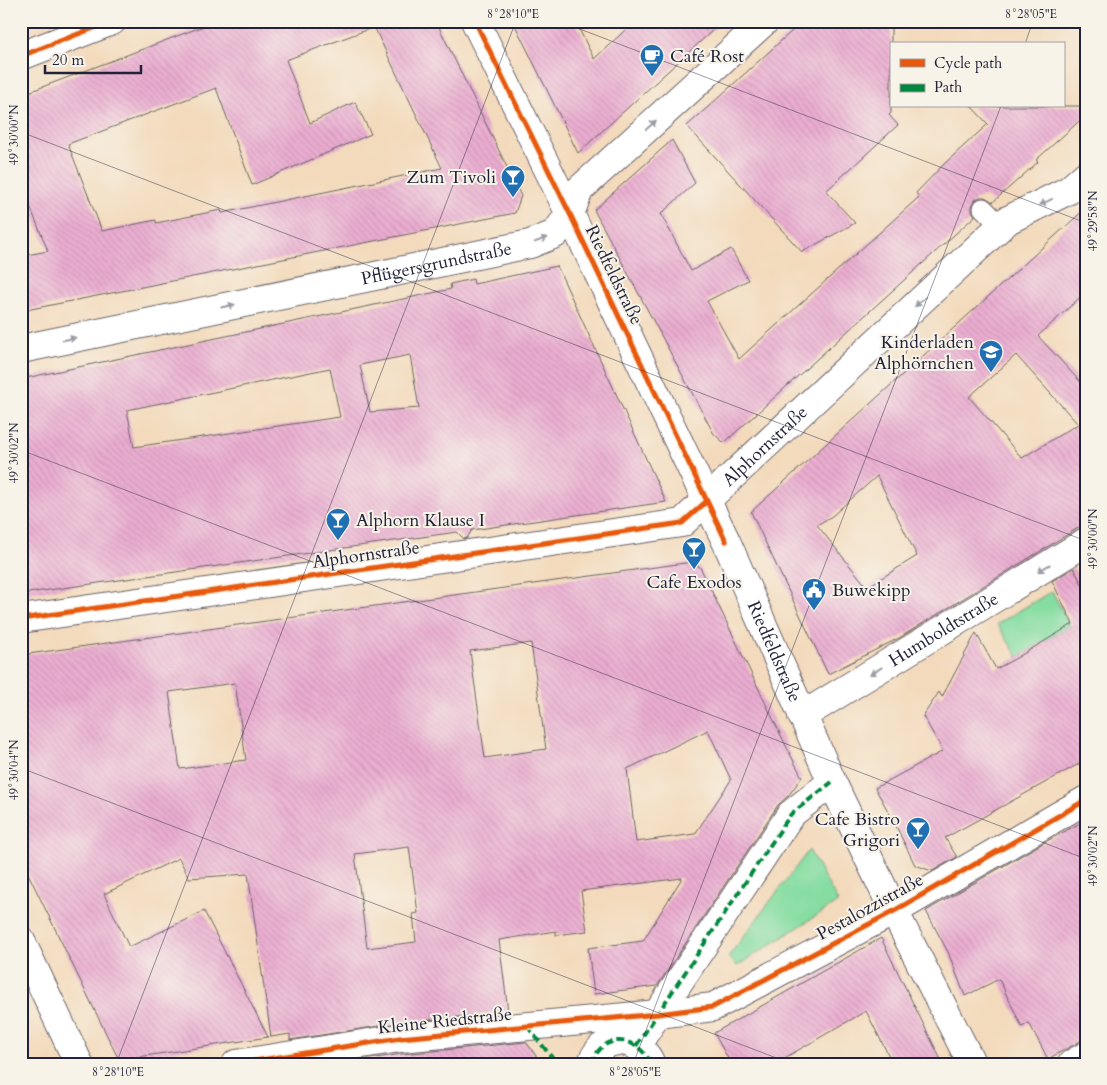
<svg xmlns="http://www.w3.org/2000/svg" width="1107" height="1085" font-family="Cardo,serif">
  <defs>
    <pattern id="building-back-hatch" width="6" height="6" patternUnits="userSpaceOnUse" patternTransform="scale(1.25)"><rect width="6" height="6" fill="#ebadd1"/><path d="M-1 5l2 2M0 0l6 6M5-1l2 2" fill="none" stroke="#c995b4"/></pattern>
  </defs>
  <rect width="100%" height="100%" fill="#f7f3e8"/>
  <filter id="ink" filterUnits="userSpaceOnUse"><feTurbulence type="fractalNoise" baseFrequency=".02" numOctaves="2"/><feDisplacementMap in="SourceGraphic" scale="10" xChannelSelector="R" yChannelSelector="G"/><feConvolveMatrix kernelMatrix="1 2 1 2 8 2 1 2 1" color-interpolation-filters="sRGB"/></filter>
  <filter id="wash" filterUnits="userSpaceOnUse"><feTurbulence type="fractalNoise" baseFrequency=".0096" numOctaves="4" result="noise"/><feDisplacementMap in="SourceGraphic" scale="20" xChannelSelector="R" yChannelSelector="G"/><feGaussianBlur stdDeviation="1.12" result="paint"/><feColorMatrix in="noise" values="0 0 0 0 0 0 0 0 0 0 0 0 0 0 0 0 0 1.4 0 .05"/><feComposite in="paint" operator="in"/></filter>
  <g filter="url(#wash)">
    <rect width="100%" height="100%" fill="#f3dabc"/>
    <path fill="#85dda2" stroke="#54806e" d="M1052 591 1070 626 1018 657 997 624Z
      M809 850 838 902 737 966 728 957Z"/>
    <g id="blocks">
      <path fill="url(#building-back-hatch)" fill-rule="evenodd" d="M217 21H436L521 196 515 213 21 311V256L48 251 21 184V95ZM374 27 442 168 222 213 221 210 156 223V220L102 231 68 144 216 88 252 185 371 134 355 102 310 123 286 60Z
        M513 21H575L594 59 635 21H723L578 153Z
        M803 21H891V113L889 115 898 125 826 191 855 223 802 252 687 126Z
        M971 106H1086V115L1036 160 1038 162 993 202 985 197H980L975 200 972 206V211L975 216 724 443 714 434 594 210 672 140 695 183 661 214 691 271 731 249 748 280 707 301 739 359 919 197 916 193 943 165 988 124Z
        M1086 208V292L1038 336 1086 388V523L899 638 828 674 751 512ZM1016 355 1078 424 1022 458 969 397ZM877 476 917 556 867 587 817 525 832 516Z
        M557 266 666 502 472 530 467 538 464 539 457 532 21 594V379L451 289 450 284 473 279 474 284ZM410 355 419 408 370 412 360 365ZM330 368 340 417 134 447 127 410Z
        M692 562 700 567 788 750 802 777 789 795 778 805 657 986 594 994 588 948 643 941 682 878 581 891 587 931 556 935V931L499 940 508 1012 398 1023 290 1040V1034L271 1037 248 874 189 878 179 858 104 894 129 947 204 911 268 1037 119 1060 21 859V655ZM531 643 546 749 485 758 470 651ZM235 683 246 760 180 769 169 692ZM708 730 731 780 695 834 636 842 627 769ZM409 847 418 913 413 914 416 942 367 948 355 854Z
        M1074 568 1086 593V760L945 838 957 857 932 871 915 865 892 818 875 788 943 751 923 716 939 692 942 697 976 633 996 669 1018 657 1073 624 1052 581Z
        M1086 820V1038L1048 1059 1029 1023 1022 1027 999 979 965 996 948 952 926 911 1043 843Z
        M881 938 943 1064H893L866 1011 774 1064H731L714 1033Z
        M526 1042 542 1064H337L402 1054Z"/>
    </g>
  </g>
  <g filter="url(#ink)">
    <use href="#blocks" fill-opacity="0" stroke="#6b6268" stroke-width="1"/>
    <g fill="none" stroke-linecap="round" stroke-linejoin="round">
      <defs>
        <path id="lane" d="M983 208 1001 226"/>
        <g id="street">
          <path id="s1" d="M475 21 570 214 726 541 832 782 894 911 972 1064"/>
          <path d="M21 56 112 21"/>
          <path id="s2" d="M21 349 530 244 555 234 570 214 579 190 765 21"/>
          <path id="s3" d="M21 619 682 523 1001 226 1008 220 1069 190 1086 175"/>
          <path id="s4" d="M802 716 1086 542"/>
          <path d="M21 941 79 1064"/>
          <path d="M636 1046 791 814 832 782"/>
          <path d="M236 1064 400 1038 658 1014 713 1007 894 911 1086 800"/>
          <path d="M591 1064C594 1057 597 1052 602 1047 620 1033 643 1045 651 1064"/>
          <path d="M1072 1064 1086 1056"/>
        </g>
      </defs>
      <use href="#lane" stroke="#6b6268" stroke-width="21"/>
      <use href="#street" stroke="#6b6268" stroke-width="30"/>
      <use href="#lane" stroke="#fff" stroke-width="19"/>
      <use href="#street" stroke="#fff" stroke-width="28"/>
      <path stroke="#00873e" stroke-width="4" stroke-dasharray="8 4" stroke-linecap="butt" d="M527 1026 557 1064
        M636 1046 791 814 832 782
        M591 1064C594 1057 597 1052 602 1047 620 1033 643 1045 651 1064"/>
      <defs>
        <path id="cycleway" d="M475 21 570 214 726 541
          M21 56 112 21
          M21 619 682 523 707 501
          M236 1064 400 1038 658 1014 713 1007 894 911 1086 800"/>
      </defs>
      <use href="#cycleway" stroke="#f7f3e8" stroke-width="8"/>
      <use href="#cycleway" stroke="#e8590c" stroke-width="5"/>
    </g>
    <defs><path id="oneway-solid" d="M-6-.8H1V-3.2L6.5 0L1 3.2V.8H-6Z" transform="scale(1.25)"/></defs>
    <g fill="#9c9ca7">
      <use href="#oneway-solid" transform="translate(651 125) rotate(-42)"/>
      <use href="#oneway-solid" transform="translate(1046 202) rotate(154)"/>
      <use href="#oneway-solid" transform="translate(541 240) rotate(-21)"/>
      <use href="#oneway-solid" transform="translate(920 302) rotate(137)"/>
      <use href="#oneway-solid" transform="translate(228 306) rotate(-12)"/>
      <use href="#oneway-solid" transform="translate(69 339) rotate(-12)"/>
      <use href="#oneway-solid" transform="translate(1044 568) rotate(149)"/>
      <use href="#oneway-solid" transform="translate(876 671) rotate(149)"/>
    </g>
  </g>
  <path fill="none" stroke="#22223b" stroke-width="1" stroke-opacity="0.45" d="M559 21 1086 223M1025 44 1033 21M21 132 1086 541M21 450 1086 859M21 768 792 1064M116 1064 516 21M633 1064 1001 106"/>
  <defs>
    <symbol id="cafe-pin" viewBox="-11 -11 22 30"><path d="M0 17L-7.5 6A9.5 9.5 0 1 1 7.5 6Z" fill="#1f6fb2" stroke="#f7f3e8"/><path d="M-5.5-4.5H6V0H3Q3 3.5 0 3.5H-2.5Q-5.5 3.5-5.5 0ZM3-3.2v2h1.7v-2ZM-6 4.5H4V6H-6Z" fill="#fff"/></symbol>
    <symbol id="bar-pin" viewBox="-11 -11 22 30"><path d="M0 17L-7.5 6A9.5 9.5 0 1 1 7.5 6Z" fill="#1f6fb2" stroke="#f7f3e8"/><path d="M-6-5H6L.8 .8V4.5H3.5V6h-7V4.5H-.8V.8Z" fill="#fff"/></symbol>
    <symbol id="school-pin" viewBox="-11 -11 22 30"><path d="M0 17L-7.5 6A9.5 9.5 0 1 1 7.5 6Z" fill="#1f6fb2" stroke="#f7f3e8"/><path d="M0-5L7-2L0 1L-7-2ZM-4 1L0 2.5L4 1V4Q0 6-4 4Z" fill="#fff"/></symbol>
    <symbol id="civic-pin" viewBox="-11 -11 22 30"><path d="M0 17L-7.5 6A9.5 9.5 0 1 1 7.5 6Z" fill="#1f6fb2" stroke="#f7f3e8"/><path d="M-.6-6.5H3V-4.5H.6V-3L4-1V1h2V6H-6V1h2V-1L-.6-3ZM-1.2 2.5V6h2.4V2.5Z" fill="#fff"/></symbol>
  </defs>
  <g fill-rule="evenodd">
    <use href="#cafe-pin" x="638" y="42" width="28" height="38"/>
    <use href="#bar-pin" x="499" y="163" width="28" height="38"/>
    <use href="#school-pin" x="977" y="338" width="28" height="38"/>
    <use href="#bar-pin" x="324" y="506" width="28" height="38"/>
    <use href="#bar-pin" x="680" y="535" width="28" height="38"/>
    <use href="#civic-pin" x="800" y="576" width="28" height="38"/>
    <use href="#bar-pin" x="904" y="815" width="28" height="38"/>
  </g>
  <g text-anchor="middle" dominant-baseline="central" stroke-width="4" stroke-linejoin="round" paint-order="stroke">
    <g font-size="18" fill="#22223b" stroke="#f7f3e8" text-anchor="start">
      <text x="670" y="56">Café Rost</text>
      <text x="496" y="177" text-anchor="end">Zum Tivoli</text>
      <text x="974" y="342" text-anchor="end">Kinderladen<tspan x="974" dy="21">Alphörnchen</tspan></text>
      <text x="356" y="520">Alphorn Klause I</text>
      <text x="694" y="582" text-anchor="middle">Cafe Exodos</text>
      <text x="832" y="590">Buwekipp</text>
      <text x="900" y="819" text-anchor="end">Cafe Bistro<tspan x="900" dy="21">Grigori</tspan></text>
    </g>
    <g font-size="18" fill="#22223b" stroke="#f7f3e8">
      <text stroke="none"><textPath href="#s2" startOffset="424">Pflügersgrundstraße</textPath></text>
      <text transform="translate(614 275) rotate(64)">Riedfeldstraße</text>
      <text stroke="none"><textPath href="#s3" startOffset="781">Alphornstraße</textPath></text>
      <text transform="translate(366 555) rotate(-8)">Alphornstraße</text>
      <text stroke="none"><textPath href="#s4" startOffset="166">Humboldtstraße</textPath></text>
      <text stroke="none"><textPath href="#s1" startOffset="698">Riedfeldstraße</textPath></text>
      <text transform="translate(870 907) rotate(-29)">Pestalozzistraße</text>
      <text transform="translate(445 1021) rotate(-6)">Kleine Riedstraße</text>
    </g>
  </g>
  <rect width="1107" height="1085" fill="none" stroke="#f7f3e8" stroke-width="55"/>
  <rect x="890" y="42" width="175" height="65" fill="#f7f3e8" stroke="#a29fa3"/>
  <rect x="900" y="59" width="25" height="8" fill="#e8590c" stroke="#a29fa3"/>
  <text x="934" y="68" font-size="15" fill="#22223b">Cycle path</text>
  <rect x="900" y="84" width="25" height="8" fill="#00873e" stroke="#a29fa3"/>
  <text x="934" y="92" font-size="15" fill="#22223b">Path</text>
  <path d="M45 65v8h96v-8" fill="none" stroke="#22223b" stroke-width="2.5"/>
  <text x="52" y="65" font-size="15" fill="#22223b" stroke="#f7f3e8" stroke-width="4" paint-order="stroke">20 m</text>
  <rect x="28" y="28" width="1052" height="1030" fill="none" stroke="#22223b" stroke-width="2"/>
  <g font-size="12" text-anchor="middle" fill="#22223b">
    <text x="513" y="18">8°28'10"E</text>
    <text x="1031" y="18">8°28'05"E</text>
    <text transform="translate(14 135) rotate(-90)" y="4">49°30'00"N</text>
    <text transform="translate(1093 221) rotate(-90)" y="4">49°29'58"N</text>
    <text transform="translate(14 453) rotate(-90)" y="4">49°30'02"N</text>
    <text transform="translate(1093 539) rotate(-90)" y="4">49°30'00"N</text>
    <text transform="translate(14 770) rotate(-90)" y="4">49°30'04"N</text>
    <text transform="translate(1093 856) rotate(-90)" y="4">49°30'02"N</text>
    <text x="118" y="1076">8°28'10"E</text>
    <text x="635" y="1076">8°28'05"E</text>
  </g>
</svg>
